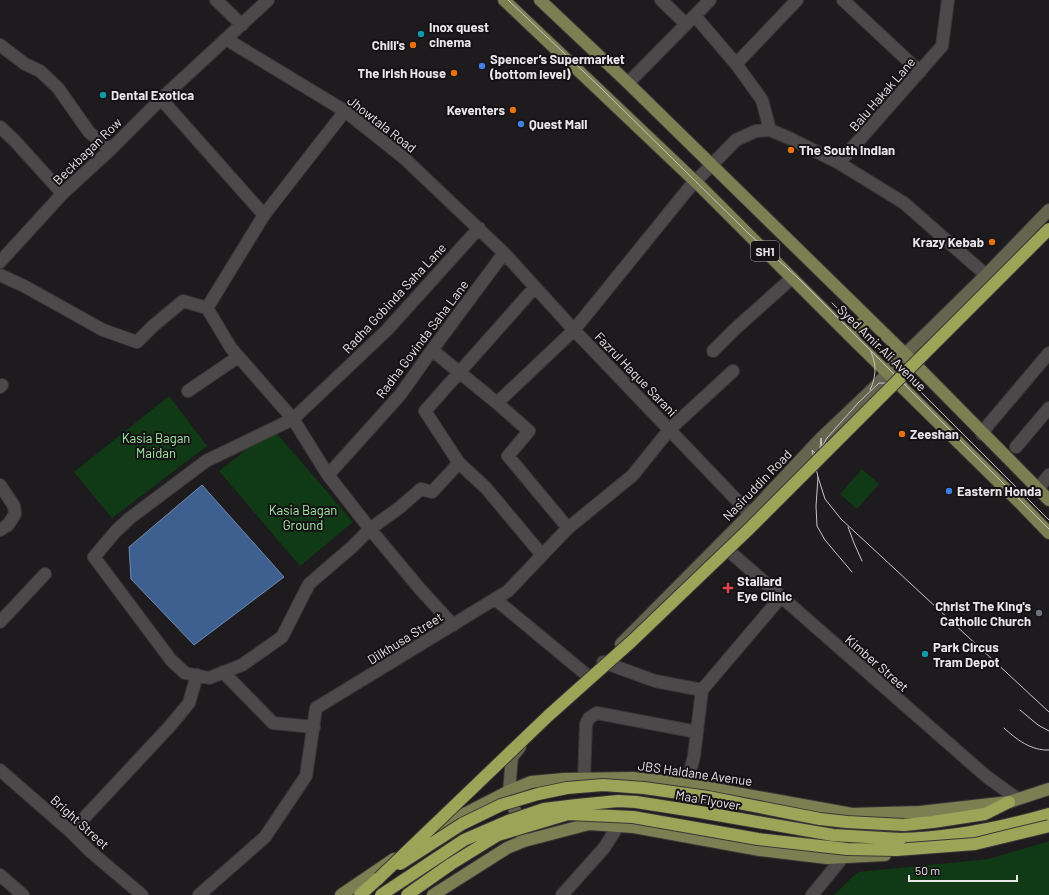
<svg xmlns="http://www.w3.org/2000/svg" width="1049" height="895" font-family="Barlow,sans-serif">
  <rect width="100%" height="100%" fill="#1d1b1d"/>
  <path fill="#103a15" d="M169 396 207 446 112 518 74 472Z
    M273 429 353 522 300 566 219 471Z
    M862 469 879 484 857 509 840 494Z
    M1049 841V895H834L858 872 989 859Z"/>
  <path fill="#3d6091" stroke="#7088ab" d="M202 485 284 577 194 645 131 579 129 547Z"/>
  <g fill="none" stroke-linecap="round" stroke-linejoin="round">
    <defs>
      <path id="street" d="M216 0 242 25
        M661 0 686 24
        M843 0 920 72
        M695 16 736 64 762 100 770 130
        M226 39 345 111 404 158 504 253 574 330 750 514
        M0 45 25 64 40 71 58 88 89 132 110 150
        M736 64 797 0
        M628 83 710 0
        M161 99 264 215
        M345 111 264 215 207 308 231 348 293 419 328 475 370 529 352 547 309 584 282 637 242 665 209 678 185 673 171 660 94 557 116 531 130 518 206 461 293 419 387 330 479 228
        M0 127 14 140 62 193
        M839 163 942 46 948 0
        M0 262 64 192 110 150 161 99 268 0
        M0 275 24 286 103 330 137 342 153 326 183 301 207 308
        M535 287 425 411 459 463 486 488 542 555
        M432 350 497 403
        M713 351 735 329 792 278
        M0 387 2 385
        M188 391 238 357
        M982 434 989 424 1049 353
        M1016 447 1049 408
        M328 475 400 395 432 350 504 253
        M0 485 14 506 15 514 8 525 0 530
        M1038 489 1049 475
        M568 528 508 456 529 431 497 403 574 330 689 188 736 140 756 131 770 130 789 138 839 163 904 203 986 275
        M721 544 987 777 1018 799
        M495 599 588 676
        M0 622 45 574
        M453 625 420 589 370 529 399 508 421 489 432 492 459 463
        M603 662 655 681 702 690 694 756 687 784
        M223 672 273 723 314 727
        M702 690 781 597
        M0 770 71 832 91 852 142 895
        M584 779 586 724 589 718 597 713 697 732
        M71 832 170 726 189 703 197 675
        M0 875 23 895
        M199 895 265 837 306 776 316 708 508 591 568 528 632 476 670 429 733 371
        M562 895 604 848 618 826
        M812 895 844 856"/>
      <path id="secondary" d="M621 644 750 514 821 438 879 383 890 369 986 275 1049 210
        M520 747 512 757 509 791 524 841"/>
      <path id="primary" d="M504 0 701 187 850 336 1022 505 1049 533
        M540 0 628 83 905 354 1049 500
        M850 336 867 318
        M427 836 443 825 509 791 531 782 564 779 633 778 687 784 852 814 920 812 1009 802 1049 789
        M341 895 394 859
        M433 895 507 848 524 841 589 824 634 827 760 850 827 858 885 855"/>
      <path id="highway" d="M904 825 933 822 985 814 1009 802
        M900 839C951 838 1000 828 1049 814
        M360 895 379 878"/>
    </defs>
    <use href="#street" stroke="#383738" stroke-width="14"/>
    <use href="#secondary" stroke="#383738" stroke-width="14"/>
    <use href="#primary" stroke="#383738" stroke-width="14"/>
    <use href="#highway" stroke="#383738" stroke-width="14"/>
    <use href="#street" stroke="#4c494b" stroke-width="12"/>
    <use href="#secondary" stroke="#63654f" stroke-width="12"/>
    <use href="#primary" stroke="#7b8053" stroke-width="12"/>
    <use href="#highway" stroke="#9aa558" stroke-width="12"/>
    <path stroke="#c7c5c7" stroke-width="1" d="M508 0 603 90 748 233 798 278 1049 529
      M832 303 920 389V391L1049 520
      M870 390C876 378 877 365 871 352
      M818 477 825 499 841 519 1049 712
      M848 527 854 543 862 561
      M852 572 825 540 817 526 816 506 818 477 812 450 819 457 821 438 822 447 827 438 858 403 879 383 906 384
      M1020 710 1038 725 1049 731
      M1004 728C1016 739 1031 751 1049 750"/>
    <defs>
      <path id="highway-bridge" d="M400 864 462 824 501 805 538 794 567 788 603 785 644 788 708 797 820 819 847 822 904 825
        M379 878 548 716 632 641 748 530 1049 229
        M381 895 464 840 508 821 544 809 577 805 618 801 636 802 700 812 833 835 900 839
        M407 895 451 864 498 835 568 814 633 817 758 839 847 849 896 850 975 844 1049 826"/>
    </defs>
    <use href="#highway-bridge" stroke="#383738" stroke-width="14" stroke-linecap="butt"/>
    <use href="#highway-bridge" stroke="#9aa558" stroke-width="12"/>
  </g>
  <g fill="#0f9aa8" stroke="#141214" stroke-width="1.5">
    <circle cx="421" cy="34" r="4"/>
    <circle cx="103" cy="95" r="4"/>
    <circle cx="925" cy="654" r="4"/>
  </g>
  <g fill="#e8710a" stroke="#141214" stroke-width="1.5">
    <circle cx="413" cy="45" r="4"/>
    <circle cx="454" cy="73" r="4"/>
    <circle cx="513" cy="110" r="4"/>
    <circle cx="791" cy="150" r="4"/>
    <circle cx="992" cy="242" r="4"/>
    <circle cx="902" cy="434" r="4"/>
  </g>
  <g fill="#3f7fe0" stroke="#141214" stroke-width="1.5">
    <circle cx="482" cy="66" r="4"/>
    <circle cx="521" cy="124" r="4"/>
    <circle cx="949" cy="491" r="4"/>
  </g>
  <path fill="#e0444e" stroke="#141214" stroke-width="1.5" d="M726 582h4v4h4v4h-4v4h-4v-4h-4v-4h4z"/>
  <circle fill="#6b7280" stroke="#141214" stroke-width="1.5" cx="1039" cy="613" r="4"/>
  <g text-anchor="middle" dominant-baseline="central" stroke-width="4" stroke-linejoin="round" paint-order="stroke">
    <rect fill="#141214" stroke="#a8a6a8" stroke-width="1" x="751" y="241" width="28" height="20" rx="3"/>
    <g font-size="12" font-weight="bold" fill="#e8e6e8">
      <text x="765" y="251">SH1</text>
    </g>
    <g font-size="13" font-weight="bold" fill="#e8e6e8" stroke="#141214" text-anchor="start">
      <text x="429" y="27">Inox quest<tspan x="429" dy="15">cinema</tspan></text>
      <text x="405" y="45" text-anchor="end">Chili's</text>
      <text x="490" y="59">Spencer’s Supermarket<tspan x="490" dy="15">(bottom level)</tspan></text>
      <text x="446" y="73" text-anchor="end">The Irish House</text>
      <text x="111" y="95">Dental Exotica</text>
      <text x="505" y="110" text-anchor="end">Keventers</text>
      <text x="529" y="124">Quest Mall</text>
      <text x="799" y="150">The South Indian</text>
      <text x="984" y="242" text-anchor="end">Krazy Kebab</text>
      <text x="910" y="434">Zeeshan</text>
      <text x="957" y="491">Eastern Honda</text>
      <text x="737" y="581">Stallard<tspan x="737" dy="15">Eye Clinic</tspan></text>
      <text x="1031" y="606" text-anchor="end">Christ The King's<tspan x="1031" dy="15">Catholic Church</tspan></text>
      <text x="933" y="647">Park Circus<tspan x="933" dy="15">Tram Depot</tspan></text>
    </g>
    <g font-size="13" fill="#e8e6e8" stroke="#141214">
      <text transform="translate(882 94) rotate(-49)">Balu Hakak Lane</text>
      <text transform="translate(382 124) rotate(38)">Jhowtala Road</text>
      <text transform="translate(87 151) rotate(-44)">Beckbagan Row</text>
      <text transform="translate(394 298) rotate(-47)">Radha Gobinda Saha Lane</text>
      <text transform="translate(422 339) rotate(-53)">Radha Govinda Saha Lane</text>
      <text transform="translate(882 348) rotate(44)">Syed Amir Ali Avenue</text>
      <text transform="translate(636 374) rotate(46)">Fazrul Haque Sarani</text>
      <text transform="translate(757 485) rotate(-46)">Nasiruddin Road</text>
      <text transform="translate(405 638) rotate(-32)">Dilkhusa Street</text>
      <text transform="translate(877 663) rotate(41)">Kimber Street</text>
      <text transform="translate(695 773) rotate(8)">JBS Haldane Avenue</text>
      <text transform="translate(708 800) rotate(10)">Maa Flyover</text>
      <text transform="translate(80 822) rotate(42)">Bright Street</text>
    </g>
    <g font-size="13" fill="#a3eba5" stroke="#141214">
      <text x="156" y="438">Kasia Bagan<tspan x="156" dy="15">Maidan</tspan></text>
      <text x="303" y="510">Kasia Bagan<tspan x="303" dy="15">Ground</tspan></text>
    </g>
  </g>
  <path d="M909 875v6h108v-6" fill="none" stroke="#e8e6e8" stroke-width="2"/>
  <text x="915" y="875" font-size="12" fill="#e8e6e8" stroke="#141214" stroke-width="3" paint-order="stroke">50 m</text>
</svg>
